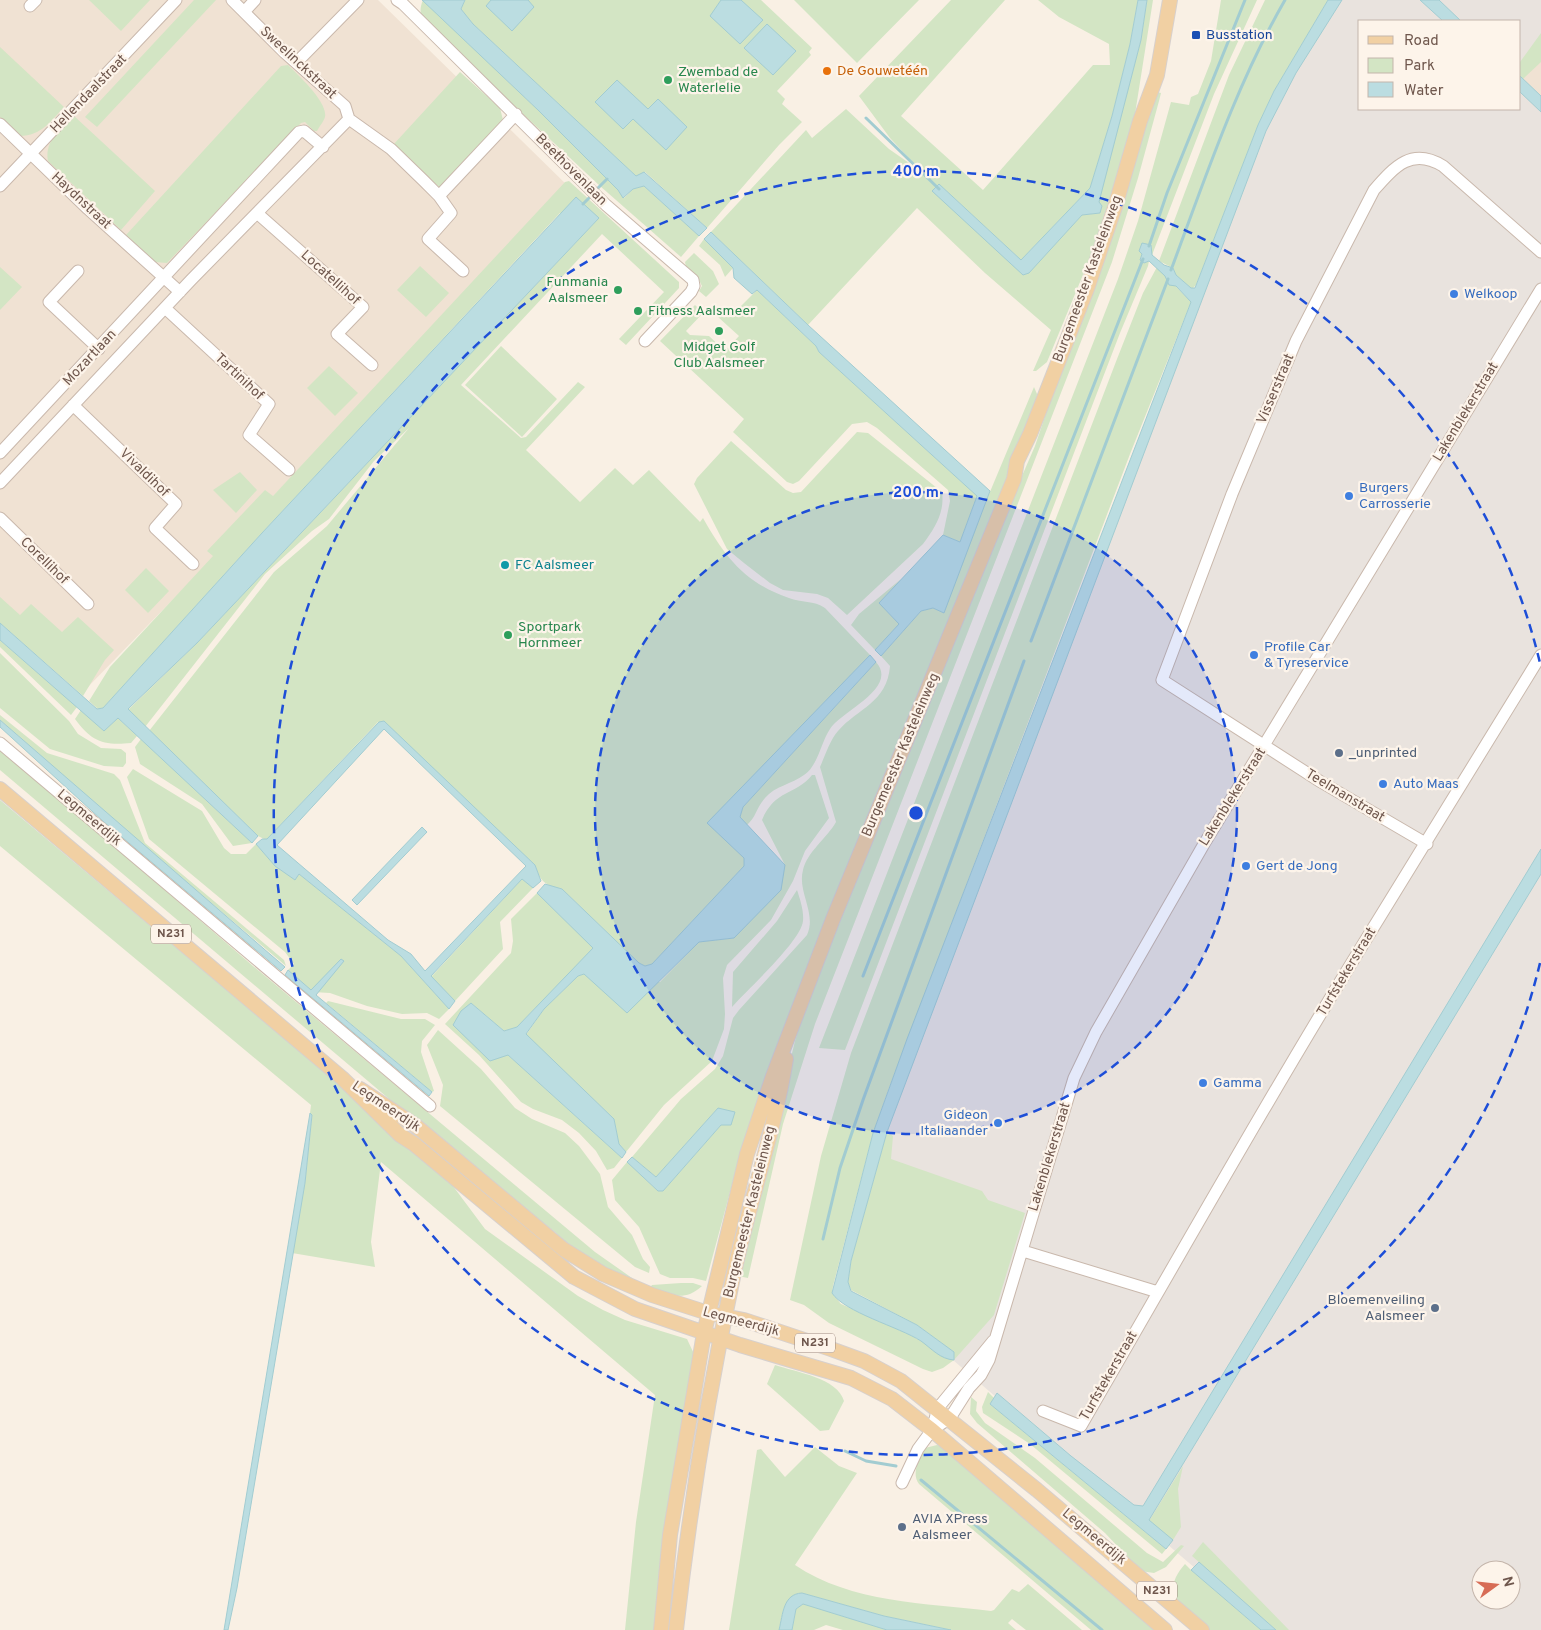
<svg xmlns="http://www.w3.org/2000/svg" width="1541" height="1630" font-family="Overpass,sans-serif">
  <rect width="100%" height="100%" fill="#f9f0e4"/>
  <path fill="#f0e2d3" d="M0 0H378L571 189 86 689 0 613Z
    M1541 56V105L1520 78Z"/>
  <path fill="#e9e3de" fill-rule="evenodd" d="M1339 0H1541V56L1520 78V21H1360V109H1520V86L1541 105V1630H1267L946 1354 873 1161 1263 131 1308 46ZM1481 1570H1511V1600H1481Z"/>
  <path fill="#d3e5c4" d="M89 0H150L121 31Z
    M194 0H216L97 127 85 117Z
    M423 0 538 110 618 190 624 198 633 189 644 186 699 236 681 257 600 186 429 26C421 17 418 12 423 0Z
    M465 0H761L812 48 809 52 811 55 777 91 785 99 782 104 802 122 779 145 707 228 645 172 637 177 473 24 461 9Z
    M794 0H919L857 63Z
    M951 0H1005L901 116 983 190 1093 65H1110L1109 44 1059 17 1038 0H1138L1130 44 1112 116 1090 188 1021 260 939 184 1023 275 1028 273 1082 215 1100 213 1102 206 1098 202 1141 40 1147 0H1153L1135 114 1122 163 1099 236 1047 362 1036 371H1033L1051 330 985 273 917 208 808 325 711 232 806 130 812 138 846 109 889 149 922 172 890 138 859 96Z
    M1221 0H1257L1214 94 1152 255 1151 245 1142 244 1140 251 1142 254 1144 263 1149 261 1148 266 1120 333 845 1050 819 1048 1118 279 1138 221 1171 102 1189 105 1191 97 1198 94 1211 61Z
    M1265 0H1328L1274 91 1258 125 1196 285 1192 289 1176 275 1173 268 1159 261 1229 75Z
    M1541 33V62L1523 79 1520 76V62Z
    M0 47 64 107C52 120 41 136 20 136L0 117Z
    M288 65C298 75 328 102 325 117 324 121 319 127 317 131H314L305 122 301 123 167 263 155 262 126 235 281 66Z
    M460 72 500 108 503 120 444 188 439 187 393 145Z
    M1157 92 1161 93 1159 101 1138 178 1112 262 815 1024 783 1124 748 1278 738 1276 795 1041 805 1008 1008 508 1035 446 1144 124Z
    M73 115 155 191 121 230 48 161C44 142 61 128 73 115Z
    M569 181 679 282V288L626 345 619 339 664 292 602 234 461 385 521 438 526 437 578 382 585 387 526 450 580 502 615 468 633 485 649 470 700 522 703 518C725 557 745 583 789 598 801 603 814 600 825 608L870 655 708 823 744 858V866L652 964 645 966 639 963 562 889C544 885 540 881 535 865L378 722 266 840 258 836 149 731 274 572 327 526 409 428 374 461 329 519 312 531 265 574 145 727 128 710 197 643 599 218 560 213 262 533 103 708 98 709 89 701 110 667 213 556 207 551 265 490 273 496 565 182Z
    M704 239 733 268 725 277 720 265 699 246Z
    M694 253 713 271 719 284 706 297 699 291 702 286 699 280 686 267 685 262Z
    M420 266 449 293 426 317 397 290Z
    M0 267 22 287 0 310Z
    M1157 267 1191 302 1130 454 889 1088 873 1133 833 1286 832 1293 841 1304 897 1328 921 1341 954 1352 917 1325 851 1290 848 1282 851 1261 887 1132 893 1136 891 1159 982 1191 988 1200 1025 1213 994 1315 954 1360 943 1368 932 1372 923 1369 829 1323 804 1305 790 1300 821 1156 851 1053 1117 359 1143 293Z
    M757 290 816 346 819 352 977 496 960 542 943 535 950 501 948 490 877 428 867 422 852 424 799 481 793 484 787 482 733 432 744 419 660 341 695 305 703 313 686 331 690 335 709 336 725 351 739 336 718 317 738 309Z
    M501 346 557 399 522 437 465 385Z
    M329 366 358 393 335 416 307 388Z
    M1034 387 1037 394 1036 404 740 1155 706 1281 693 1278H670L660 1274 639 1227 615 1200 612 1180 627 1162 658 1191H663L721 1125 718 1108 656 1177 632 1157 681 1099 715 1069 723 1056 733 1018 739 1010 807 935C817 913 797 892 803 870 807 852 827 838 836 822L820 767C825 756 830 740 838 731 858 708 887 703 890 666L881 656 921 611 933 608 944 613 966 549Z
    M857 432 868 433 942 492C945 512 935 528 923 544L847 615 828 598 817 594 783 590 770 583 744 563 727 549 694 484 697 478 731 441 786 490 793 493 801 492Z
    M240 472 257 490 236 513 213 490Z
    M146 568 169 591 148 613 125 590Z
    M901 579 879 603 899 624 875 650 851 625 859 614Z
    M0 597 20 615 31 604 62 632 78 617 114 650 105 660 83 696 0 623Z
    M0 640 77 707 71 715 0 647Z
    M0 653 69 721 78 734 101 748 121 749 126 753V763L123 767 104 766 50 749 0 708Z
    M876 662C899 688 842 711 830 729 821 742 818 766 804 775 792 784 775 786 765 798 756 808 757 816 746 826L740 817 743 807Z
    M81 710 104 731 118 718 137 736 131 743C103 746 91 741 75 719Z
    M0 715 47 753 114 774 120 780 145 843 284 960 286 966 122 828 0 720Z
    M141 739 252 843 233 846 202 804 140 764 135 747Z
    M0 748 253 966 595 1252 632 1278 625 1279 581 1256 555 1232 446 1147 0 770Z
    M133 769 202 811 224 848 231 854H246L256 844 275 866 295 879 299 874 401 956 449 1009 439 1019 427 1013 402 1014 367 1006 330 993 313 992 288 970 294 964 285 952 149 839 127 777Z
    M812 775H815L829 818 805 851 793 881 771 920 727 965 723 978 725 1014 724 1029 712 1061 664 1105 626 1152 619 1144 614 1119 526 1035 544 1009 578 976 584 974 660 982 699 942 734 938 785 865 762 820C775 789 795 796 812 775Z
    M0 800 339 1084 426 1163 447 1178 485 1229 578 1296 603 1310 625 1320 687 1339 695 1356 657 1630H625L636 1522 655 1395 381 1162 371 1242 375 1267 292 1253 305 1183 312 1115 310 1113 311 1105 0 846Z
    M522 879 533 888 500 922 503 949 455 1001 431 977Z
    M797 890C800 899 804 911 803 921 801 941 747 990 732 1007L733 972 777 921Z
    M537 893 594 948 517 1027 504 1031 471 1003 508 1055 622 1158 614 1168 607 1170 596 1151 579 1133 562 1120 533 1109 521 1102 479 1055 445 1024 511 953 513 941 511 919Z
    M328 1001 401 1019H425L435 1025 422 1041 421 1052 434 1091 432 1092 326 1003Z
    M438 1030 481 1069 515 1108 532 1119 565 1133 579 1146 600 1174 608 1207 632 1235 643 1259 650 1267 649 1273 635 1267 440 1106 443 1085 427 1045Z
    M681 1283H693L702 1286C685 1302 670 1295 649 1289L652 1285Z
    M775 1365C795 1372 838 1378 844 1401L829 1430 820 1431 767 1384Z
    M988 1392 994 1398 990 1404 1166 1549 1162 1554 1030 1444 983 1413 982 1407Z
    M971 1397 977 1402 976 1411 985 1423 1035 1458 1147 1553 1163 1562 1181 1545 1184 1546 1166 1567 1154 1573 1141 1571 1105 1533 977 1423 970 1414Z
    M937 1445 944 1447 1154 1630H1091L919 1484C911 1473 919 1459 925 1448Z
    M815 1447 839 1466 857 1473 795 1565C851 1603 926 1603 991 1611L994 1610 1012 1589 1019 1592 1028 1584 1082 1630H1026L1012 1619 1008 1623 1016 1630H951L884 1616 802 1593C784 1595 782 1616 779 1630H729L757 1450 761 1449 785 1477Z
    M1183 1466 1178 1489 1181 1527 1173 1540 1149 1521Z
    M1203 1542 1289 1630H1276L1192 1556Z
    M1185 1564 1191 1570 1261 1630H1209C1185 1609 1157 1596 1185 1564Z
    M803 1604H805L887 1630H843L826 1625 814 1630H792L796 1609Z"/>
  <path fill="#bbdde1" stroke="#a2ccd1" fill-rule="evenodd" d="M422 0H465L461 9 473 24 636 176 644 172 707 228 699 236 644 186 633 189 623 198 618 190 538 110Z
    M491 0H528L534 7 512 31 486 6Z
    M721 0H741L763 20 740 44 710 16Z
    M1138 0H1147L1141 40 1099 202 1102 206 1100 213 1082 215 1029 273 1023 275 932 191 939 184 1021 260 1090 188 1112 116 1130 44Z
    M1328 0H1342L1296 73 1266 131 887 1132 851 1261 848 1282 851 1291 917 1325 954 1352V1360C940 1359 932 1349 921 1341 899 1327 844 1312 832 1293L873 1133 907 1039 1191 302 1176 286 1169 285 1165 276 1149 261 1144 263 1140 260 1142 254 1139 251 1142 243 1151 245 1152 255 1164 265 1173 268 1176 275 1191 288H1195L1258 125 1274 91Z
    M1420 0H1439L1461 21H1443Z
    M767 24 796 51 773 75 744 48Z
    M1520 76 1541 96V112L1520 92Z
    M617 80 648 109 658 99 687 127 666 150 633 119 623 129 595 102Z
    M576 197 599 218 197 643 128 709 258 836 252 843 118 718 104 731 0 640V623L97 709 103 708 262 533Z
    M711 232 808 325 990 491 944 613 933 608 921 611 881 656 875 650 899 624 879 603 943 535 960 542 977 496 819 352 816 346 757 290 752 294 734 278 733 268 704 239Z
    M870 655 876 662 743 807 740 817 785 865 781 890 734 938 699 942 627 1013 584 974 578 976 544 1009 526 1034 614 1119 619 1144 626 1152 622 1158 508 1055 490 1061 453 1025 461 1011 471 1003 504 1031 517 1027 593 948 537 893 545 884 562 889 639 963 645 966 652 964 744 866V858L707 823Z
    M0 720 271 955 285 967 281 971 104 822 0 727Z
    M384 721 535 865 541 881 533 888 522 879 431 976 455 1001 449 1009 401 956 299 874 295 880 275 866 256 844 262 839H267L379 722ZM384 729 526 866 425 971 411 954 388 940 277 845Z
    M422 827 427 832 357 905 352 900Z
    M1541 849V874L1149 1520 1173 1540 1166 1549 990 1404 997 1393 1071 1456 1134 1505 1143 1506Z
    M341 959 344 961 316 995 432 1092 429 1096 285 975 288 970 311 990Z
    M718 1108 735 1112 731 1125H721L663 1191H658L627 1162 632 1157 656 1177Z
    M310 1113 312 1115 305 1183 237 1588 228 1630H224Z
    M1199 1562 1276 1630H1261L1191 1570Z
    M802 1593 884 1616 951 1630H887L803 1604 796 1609 792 1630H779C783 1614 783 1594 802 1593Z"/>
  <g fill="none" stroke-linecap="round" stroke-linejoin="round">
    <path stroke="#a2ccd1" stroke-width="3" d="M866 118 939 189
      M596 190 607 179
      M583 204 592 195
      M1149 246 1167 193 1245 0
      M1171 270C1205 179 1236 85 1285 0
      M1031 641 1168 279
      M863 976 1143 259
      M823 1239 840 1168 863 1100 1024 661
      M845 1451 866 1461 896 1466
      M921 1480 1102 1630"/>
    <defs>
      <path id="minor" d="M232 0 285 53 345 106 349 119 391 149 424 181 439 196 451 213 428 239 463 271
        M397 0 403 4 606 205 693 280 694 286 691 292 645 341
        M30 6 36 0
        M244 12 255 0
        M297 62 358 0
        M0 124 88 209 180 292
        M0 186 176 0
        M439 196 516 114
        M257 213 363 307 337 334 372 365
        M78 271 49 302 99 349
        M165 308 269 404 249 435 289 470
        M73 405 176 504 155 528 193 564
        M0 453 299 132 304 131 323 147
        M0 483 191 280 349 119
        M0 518 88 604
        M0 743 430 1106
        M1427 844 1321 782 1162 680 1232 494 1296 341 1374 190C1395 166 1412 147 1443 166L1541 252
        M1023 1251 1158 1292
        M1043 1411 1081 1426C1179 1257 1275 1086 1378 920 1432 832 1487 744 1541 655
        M932 1430 950 1418 969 1388 981 1375 989 1360 1074 1078 1096 1032 1204 844 1541 289
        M902 1483 918 1449 932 1430 938 1408 993 1341"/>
      <path id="major" d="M0 789 342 1078 400 1135 414 1144 574 1277 635 1309 740 1345 851 1378 892 1399 932 1430 1165 1630
        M360 1089 416 1126 563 1249 603 1274 652 1295 708 1313 744 1320 831 1349 864 1361 901 1381 1037 1490 1202 1630
        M661 1630 670 1535 704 1333 747 1154 773 1076 833 919 1014 479 1017 461 1030 434 1087 289 1115 207 1140 121 1157 75 1170 0
        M676 1630C689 1515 707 1400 731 1287 746 1211 774 1136 786 1059"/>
    </defs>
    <use href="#minor" stroke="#c9b8ac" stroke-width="13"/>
    <use href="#major" stroke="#d7d0cd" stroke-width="16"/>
    <use href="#minor" stroke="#fff" stroke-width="11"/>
    <use href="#major" stroke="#f1d0a3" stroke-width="14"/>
  </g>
  <circle cx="916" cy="813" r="321" fill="#1d4ed8" fill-opacity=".12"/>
  <g fill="none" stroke="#1d4ed8" stroke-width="2.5" stroke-dasharray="9 6">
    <circle cx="916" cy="813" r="321"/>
    <path d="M1540 963A642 642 0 1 1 1540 663"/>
  </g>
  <rect fill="#1a4fb4" stroke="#fdf4ea" stroke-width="2" x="1191" y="30" width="10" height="10" rx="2.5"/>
  <circle fill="#e8710a" stroke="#fdf4ea" stroke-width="2" cx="827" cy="71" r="5"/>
  <g fill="#2e9e5b" stroke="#fdf4ea" stroke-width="2">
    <circle cx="668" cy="80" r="5"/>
    <circle cx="618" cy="290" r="5"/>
    <circle cx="638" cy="311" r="5"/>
    <circle cx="719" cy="331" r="5"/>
    <circle cx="508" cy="635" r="5"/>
  </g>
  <g fill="#3f7fe0" stroke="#fdf4ea" stroke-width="2">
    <circle cx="1454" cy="294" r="5"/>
    <circle cx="1349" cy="496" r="5"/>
    <circle cx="1254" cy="655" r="5"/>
    <circle cx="1383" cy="784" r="5"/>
    <circle cx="1246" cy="866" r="5"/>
    <circle cx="1203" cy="1083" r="5"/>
    <circle cx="998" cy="1123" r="5"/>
  </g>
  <circle fill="#0f9aa8" stroke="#fdf4ea" stroke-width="2" cx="505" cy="565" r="5"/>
  <g fill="#5c6f8a" stroke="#fdf4ea" stroke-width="2">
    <circle cx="1339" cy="753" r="5"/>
    <circle cx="1435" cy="1308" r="5"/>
    <circle cx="902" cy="1527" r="5"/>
  </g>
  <g text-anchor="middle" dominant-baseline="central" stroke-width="4.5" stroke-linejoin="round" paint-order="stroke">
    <g fill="#fdf4ea" stroke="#9a867c" stroke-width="1">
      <rect x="151" y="924.5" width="40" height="19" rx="4"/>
      <rect x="795" y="1333.5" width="40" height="19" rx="4"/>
      <rect x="1137" y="1581.5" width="40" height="19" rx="4"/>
    </g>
    <g font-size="12" font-weight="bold" fill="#6f574d">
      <text x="171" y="934">N231</text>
      <text x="815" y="1343">N231</text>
      <text x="1157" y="1591">N231</text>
    </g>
    <g font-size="14" fill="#164399" stroke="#fdf4ea" text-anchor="start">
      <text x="1206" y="35">Busstation</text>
    </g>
    <g font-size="14" fill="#6f574d" stroke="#fdf4ea">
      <text transform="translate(298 63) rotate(43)">Sweelinckstraat</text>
      <text transform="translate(89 94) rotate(-46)">Hellendaalstraat</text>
      <text transform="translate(571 170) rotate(45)">Beethovenlaan</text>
      <text transform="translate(81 201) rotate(43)">Haydnstraat</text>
      <text transform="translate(330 278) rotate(42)">Locatellihof</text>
      <text transform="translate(1088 279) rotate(-70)">Burgemeester Kasteleinweg</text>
      <text transform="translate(90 358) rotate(-47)">Mozartlaan</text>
      <text transform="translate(239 377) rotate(43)">Tartinihof</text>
      <text transform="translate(1276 389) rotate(-67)">Visserstraat</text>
      <text transform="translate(1466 412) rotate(-59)">Lakenblekerstraat</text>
      <text transform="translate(144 473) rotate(44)">Vivaldihof</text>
      <text transform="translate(44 561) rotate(44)">Corellihof</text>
      <text transform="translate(901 755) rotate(-67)">Burgemeester Kasteleinweg</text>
      <text transform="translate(1345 796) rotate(31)">Teelmanstraat</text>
      <text transform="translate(1233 797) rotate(-58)">Lakenblekerstraat</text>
      <text transform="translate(89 818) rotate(40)">Legmeerdijk</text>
      <text transform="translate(1347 972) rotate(-59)">Turfstekerstraat</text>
      <text transform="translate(386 1107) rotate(34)">Legmeerdijk</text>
      <text transform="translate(1050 1157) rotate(-73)">Lakenblekerstraat</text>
      <text transform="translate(750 1212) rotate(-76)">Burgemeester Kasteleinweg</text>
      <text transform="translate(741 1322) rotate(15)">Legmeerdijk</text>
      <text transform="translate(1109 1376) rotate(-60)">Turfstekerstraat</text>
      <text transform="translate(1094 1537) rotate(40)">Legmeerdijk</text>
    </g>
    <g font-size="14" fill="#c56008" stroke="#fdf4ea" text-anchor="start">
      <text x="837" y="71">De Gouwetéén</text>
    </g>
    <g font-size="14" fill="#27864d" stroke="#fdf4ea" text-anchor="start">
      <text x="678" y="72">Zwembad de<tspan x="678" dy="16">Waterlelie</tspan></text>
      <text x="608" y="282" text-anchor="end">Funmania<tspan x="608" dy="16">Aalsmeer</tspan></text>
      <text x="648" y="311">Fitness Aalsmeer</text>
      <text x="719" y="347" text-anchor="middle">Midget Golf<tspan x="719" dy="16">Club Aalsmeer</tspan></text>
      <text x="518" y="627">Sportpark<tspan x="518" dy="16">Hornmeer</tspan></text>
    </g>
    <g font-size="14" fill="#366cbe" stroke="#fdf4ea" text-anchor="start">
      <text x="1464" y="294">Welkoop</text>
      <text x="1359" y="488">Burgers<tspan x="1359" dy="16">Carrosserie</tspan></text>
      <text x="1264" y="647">Profile Car<tspan x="1264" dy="16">&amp; Tyreservice</tspan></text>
      <text x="1393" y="784">Auto Maas</text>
      <text x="1256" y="866">Gert de Jong</text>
      <text x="1213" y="1083">Gamma</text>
      <text x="988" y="1115" text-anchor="end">Gideon<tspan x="988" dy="16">Italiaander</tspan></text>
    </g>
    <g font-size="14" fill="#0d838f" stroke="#fdf4ea" text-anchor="start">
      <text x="515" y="565">FC Aalsmeer</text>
    </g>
    <g font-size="14" fill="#4e5e75" stroke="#fdf4ea" text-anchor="start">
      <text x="1349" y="753">_unprinted</text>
      <text x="1425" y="1300" text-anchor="end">Bloemenveiling<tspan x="1425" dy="16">Aalsmeer</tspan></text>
      <text x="912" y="1519">AVIA XPress<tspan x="912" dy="16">Aalsmeer</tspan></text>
    </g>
  </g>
  <circle cx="916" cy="813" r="8" fill="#1d4ed8" stroke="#fdf4ea" stroke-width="2.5"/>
  <g font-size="15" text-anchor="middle" font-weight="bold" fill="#1d4ed8" stroke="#fdf4ea" stroke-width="4.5" stroke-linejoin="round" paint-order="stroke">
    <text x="916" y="176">400 m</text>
    <text x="916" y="497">200 m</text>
  </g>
  <rect x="1358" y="20" width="162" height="90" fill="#fdf4ea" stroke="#c4b5ab"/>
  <rect x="1368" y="36" width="25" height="8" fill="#f1d0a3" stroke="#c4b5ab"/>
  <text x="1404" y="45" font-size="15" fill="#6f574d">Road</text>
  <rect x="1368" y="58" width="25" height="15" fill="#d3e5c4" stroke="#c4b5ab"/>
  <text x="1404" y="70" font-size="15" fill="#6f574d">Park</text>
  <rect x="1368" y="82" width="25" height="15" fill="#bbdde1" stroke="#c4b5ab"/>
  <text x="1404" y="95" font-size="15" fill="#6f574d">Water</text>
  <g transform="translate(1496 1585) rotate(75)"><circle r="24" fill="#fdf4ea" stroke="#c4b5ab"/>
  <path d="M0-4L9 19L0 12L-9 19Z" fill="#d76c56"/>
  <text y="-8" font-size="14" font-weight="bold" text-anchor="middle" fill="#6f574d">N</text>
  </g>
</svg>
